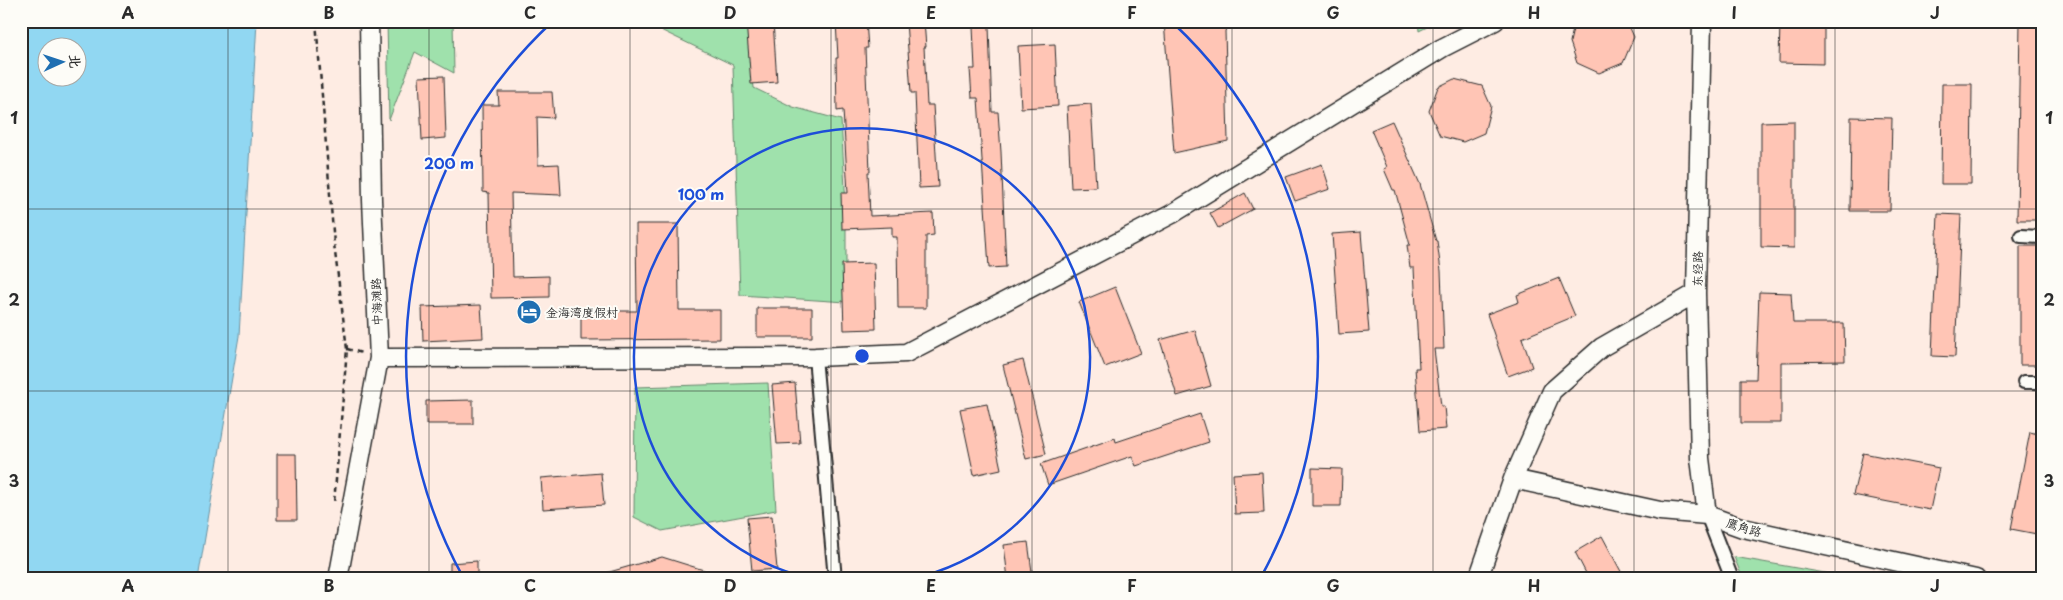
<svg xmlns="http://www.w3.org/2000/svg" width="2063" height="600" font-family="'Playpen Sans','LXGW WenKai TC',sans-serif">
  <rect width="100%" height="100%" fill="#feece3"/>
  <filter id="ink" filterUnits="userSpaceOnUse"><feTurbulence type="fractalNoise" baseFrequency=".02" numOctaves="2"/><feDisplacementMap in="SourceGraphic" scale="10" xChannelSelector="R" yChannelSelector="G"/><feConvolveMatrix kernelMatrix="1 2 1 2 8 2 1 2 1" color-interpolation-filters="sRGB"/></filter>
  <g filter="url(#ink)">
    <path fill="#9fe1ac" stroke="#65866c" d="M387 21H453L454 73 415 52 389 120Z
      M642 21H747L754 88 793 107 841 120 846 205V302L740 295 733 65Z
      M1418 21H1439L1419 31Z
      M768 383 776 510 662 531 634 517 635 387Z
      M1734 557 1859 579H1743Z"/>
    <path fill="#91d7f2" stroke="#6892a2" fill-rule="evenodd" d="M21 21H257L239 336 198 579H21ZM48 48H78V78H48Z"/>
    <path fill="#ffc5b5" stroke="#2b2b2b" d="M746 21H773L777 82 751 84Z
      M836 21H866L868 48H865L870 172H868L870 216 933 213 934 235 926 236V308H898L897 237H892V227L842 229 841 193H848L843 110 837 111 836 58H838Z
      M906 21H924L926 47H924L927 105H933L938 187 919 188 915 93H911Z
      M1164 21H1233L1225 31 1228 141 1174 153Z
      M1575 21H1627L1634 37 1623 63 1599 73 1577 63 1570 42Z
      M1780 21H1824V64L1779 63Z
      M2020 21H2042V220H2017Z
      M989 26 992 112H998L1001 152 1006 267 989 268 978 98H972L970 69H975L973 27Z
      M1055 44 1058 106 1021 108 1018 46Z
      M444 76 446 138 422 140 419 77Z
      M1454 79 1482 86 1491 106 1484 133 1463 142 1440 136 1429 111 1438 87Z
      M1942 84H1972L1971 184H1941Z
      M498 92H552L554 118 537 117 538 165 559 164 561 195 511 193 513 277 549 276V297L491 298 489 193 483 192 482 105H499Z
      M1091 104 1096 187 1071 188 1067 106Z
      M1851 117 1892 118 1890 211H1850Z
      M1392 121 1420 184 1436 241H1437L1441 271 1444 349H1434L1441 406H1444L1446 429 1420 431 1415 368H1419L1414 268H1410L1407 245H1410L1395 190H1393L1384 169 1387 167 1371 130Z
      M1794 121V248L1761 247V122Z
      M1322 164 1330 189 1295 201 1286 177Z
      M1245 193 1253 209 1218 228 1210 213Z
      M1938 214 1961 215 1955 357 1932 356Z
      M636 224H678L679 310H720V339L581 340V311H637Z
      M1361 232 1369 332 1339 334 1332 234Z
      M2020 246H2042V365H2020Z
      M874 263 876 329 844 330 842 264Z
      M1559 278 1575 316 1522 338 1532 367 1508 376 1487 314 1519 302 1517 295Z
      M1115 287 1141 353 1105 367 1079 302Z
      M1759 292 1791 293 1793 323H1844L1845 361 1781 362V423H1741V379H1756Z
      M481 305 483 338 423 341 422 307Z
      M757 308H812V337H757Z
      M1195 330 1211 386 1177 396 1160 340Z
      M1023 360 1046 454 1026 459 1003 365Z
      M795 383 800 443 777 444 772 385Z
      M473 400V424H426V401Z
      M987 404 1001 469 974 475 960 409Z
      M1200 414 1209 442 1136 466 1132 456 1048 485 1041 464 1115 438 1116 442Z
      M2030 432 2042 435V535L2011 529Z
      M1863 453 1939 468 1930 510 1853 495Z
      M277 454H296L297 520H277Z
      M1312 468 1342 469 1341 506H1312Z
      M1262 472 1264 513 1235 514 1233 474Z
      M601 473 604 505 543 509 541 478Z
      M772 516 777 569 752 571 747 518Z
      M1602 536 1625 579H1589L1575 552Z
      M1028 542 1033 579H1008L1004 545Z
      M662 557 723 576V579H600L599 575Z
      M477 561V579H450V563Z"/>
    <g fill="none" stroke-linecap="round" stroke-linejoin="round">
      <defs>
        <path id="street" d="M2021 236 2042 237
          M815 357 835 579
          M2024 382H2042
          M1707 515 1732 579"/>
        <path id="secondary" d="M1702 21 1696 293 1700 458 1707 515
          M379 358 815 357 906 353 1172 214 1442 48 1495 21
          M1513 479 1660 511 1707 515 1743 528 1976 579
          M338 579 379 358 372 200 369 21
          M1478 579 1513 479 1552 391 1602 347 1696 293"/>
      </defs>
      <use href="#street" stroke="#2b2b2b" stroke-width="16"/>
      <use href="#secondary" stroke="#2b2b2b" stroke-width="21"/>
      <path stroke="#2b2b2b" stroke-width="2.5" stroke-dasharray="5 4" stroke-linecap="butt" d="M316 21 334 244 347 349 334 503
        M347 349 362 353"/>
      <use href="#street" stroke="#fdfcf7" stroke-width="12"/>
      <use href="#secondary" stroke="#fdfcf7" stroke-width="18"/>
    </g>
  </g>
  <path fill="none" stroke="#2b2b2b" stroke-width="1" stroke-opacity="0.55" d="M228 21V579M429 21V579M630 21V579M831 21V579M1032 21V579M1232 21V579M1433 21V579M1634 21V579M1835 21V579M21 209H2042M21 391H2042"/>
  <g fill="none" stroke="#1d4ed8" stroke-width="2.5">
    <path d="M813 579A228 228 0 1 1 911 579"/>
    <path d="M463 577A456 456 0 0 1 551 23M1173 23A456 456 0 0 1 1261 577"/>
  </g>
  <defs>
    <symbol id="hotel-disc" viewBox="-11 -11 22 22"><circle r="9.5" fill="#1f6fb2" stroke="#fdfcf7"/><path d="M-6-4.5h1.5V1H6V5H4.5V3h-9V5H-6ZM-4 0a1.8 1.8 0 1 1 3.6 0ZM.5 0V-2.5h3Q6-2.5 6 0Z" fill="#fff"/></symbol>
  </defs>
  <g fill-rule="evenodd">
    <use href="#hotel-disc" x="515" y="298" width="28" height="28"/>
  </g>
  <g text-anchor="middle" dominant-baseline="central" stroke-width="4" stroke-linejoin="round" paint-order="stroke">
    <g font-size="12" fill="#2b2b2b" stroke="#fdfcf7">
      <text transform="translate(1697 269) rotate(-89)">东经路</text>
      <text transform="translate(376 302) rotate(-92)">中海滩路</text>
      <text transform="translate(1744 527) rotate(16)">鹰角路</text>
    </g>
    <g font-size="12" fill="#2b2b2b" stroke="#fdfcf7" text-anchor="start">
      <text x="546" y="312">金海湾度假村</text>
    </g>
  </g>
  <circle cx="862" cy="356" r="8" fill="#1d4ed8" stroke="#fdfcf7" stroke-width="2.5"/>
  <g font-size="15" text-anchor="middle" font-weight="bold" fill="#1d4ed8" stroke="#fdfcf7" stroke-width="4" stroke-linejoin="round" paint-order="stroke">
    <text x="449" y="169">200 m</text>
    <text x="701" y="200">100 m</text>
  </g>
  <rect width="2063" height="600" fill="none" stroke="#fdfcf7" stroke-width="55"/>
  <g transform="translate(62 62) rotate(87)"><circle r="24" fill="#fdfcf7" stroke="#a9a8a5"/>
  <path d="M0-4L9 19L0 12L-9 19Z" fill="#1f6fb2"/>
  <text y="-8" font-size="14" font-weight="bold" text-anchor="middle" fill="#2b2b2b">北</text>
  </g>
  <rect x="28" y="28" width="2008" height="544" fill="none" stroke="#2b2b2b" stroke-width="2"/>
  <g font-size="16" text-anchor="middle" font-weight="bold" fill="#2b2b2b">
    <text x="128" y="19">A</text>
    <text x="329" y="19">B</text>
    <text x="530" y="19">C</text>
    <text x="730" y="19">D</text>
    <text x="931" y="19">E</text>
    <text x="1132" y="19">F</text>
    <text x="1333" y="19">G</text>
    <text x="1534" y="19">H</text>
    <text x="1734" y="19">I</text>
    <text x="1935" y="19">J</text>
    <text x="14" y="124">1</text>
    <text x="2049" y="124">1</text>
    <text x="14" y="306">2</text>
    <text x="2049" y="306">2</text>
    <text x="14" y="487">3</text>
    <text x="2049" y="487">3</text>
    <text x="128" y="592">A</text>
    <text x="329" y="592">B</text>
    <text x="530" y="592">C</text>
    <text x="730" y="592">D</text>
    <text x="931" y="592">E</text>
    <text x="1132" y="592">F</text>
    <text x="1333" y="592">G</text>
    <text x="1534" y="592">H</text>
    <text x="1734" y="592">I</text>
    <text x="1935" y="592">J</text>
  </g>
</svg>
